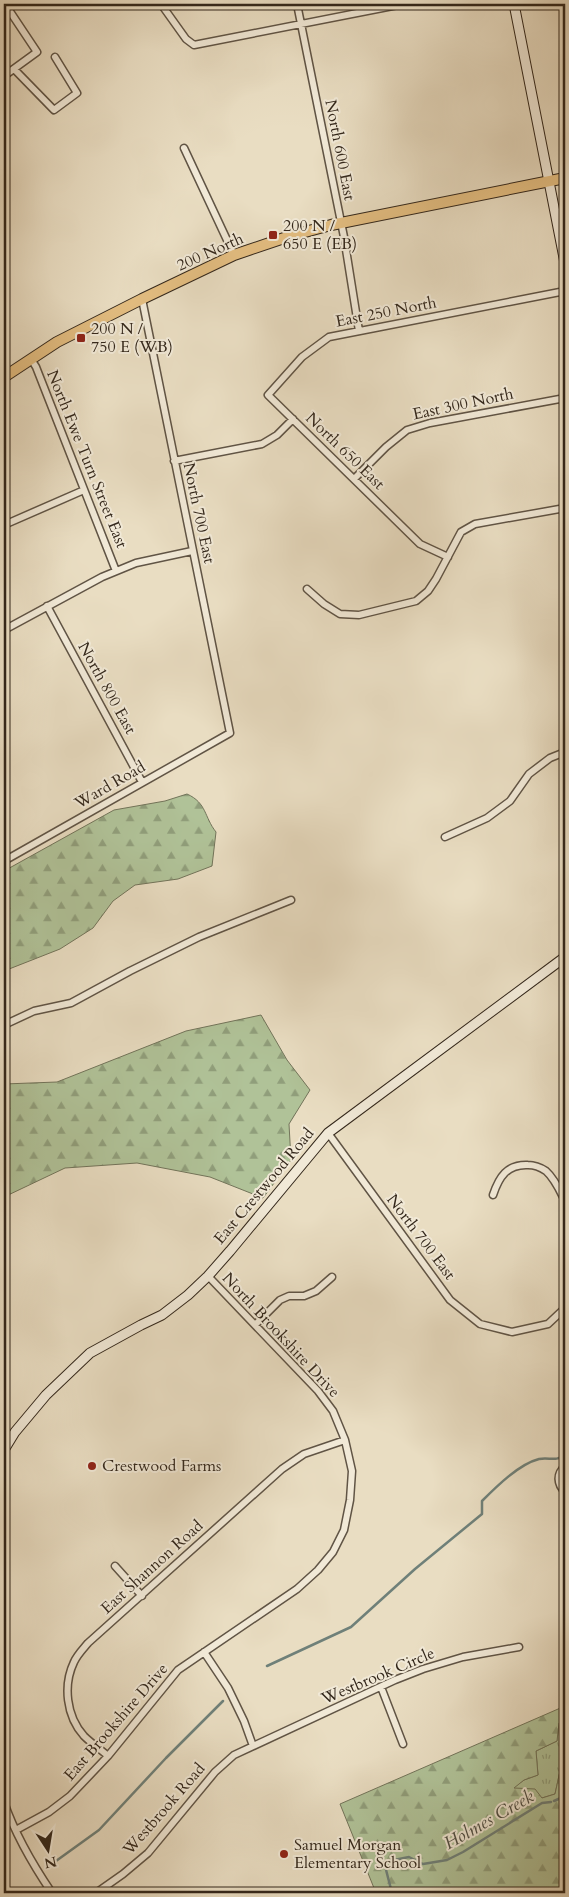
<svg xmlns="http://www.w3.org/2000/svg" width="569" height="1897" font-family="Cardo,serif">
  <defs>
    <pattern id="grass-tufts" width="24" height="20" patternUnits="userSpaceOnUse" patternTransform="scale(1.25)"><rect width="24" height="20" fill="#b0c298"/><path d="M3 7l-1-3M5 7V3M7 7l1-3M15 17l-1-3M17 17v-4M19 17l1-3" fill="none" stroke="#909e7b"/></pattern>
    <pattern id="forest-firs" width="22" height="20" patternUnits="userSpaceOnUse" patternTransform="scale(1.25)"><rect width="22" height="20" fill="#b0c298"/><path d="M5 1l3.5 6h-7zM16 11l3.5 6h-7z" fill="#909e7b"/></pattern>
  </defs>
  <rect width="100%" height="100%" fill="#e9ddc2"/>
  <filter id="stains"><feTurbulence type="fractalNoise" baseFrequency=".004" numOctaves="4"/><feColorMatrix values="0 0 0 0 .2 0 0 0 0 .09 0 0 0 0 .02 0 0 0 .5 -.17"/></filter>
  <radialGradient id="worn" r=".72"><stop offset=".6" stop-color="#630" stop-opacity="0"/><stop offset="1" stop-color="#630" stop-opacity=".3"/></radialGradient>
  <path fill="url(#grass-tufts)" stroke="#72745a" d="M565 1720V1768L560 1771 555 1794 542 1798 513 1788 524 1780 538 1775 536 1751 557 1741 559 1723Z"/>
  <path fill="url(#forest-firs)" stroke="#72745a" d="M187 794C207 803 204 817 216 832L212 866 178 879 135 885 113 901 93 928 60 949 4 971V871L114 810 165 801Z
    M261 1015 287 1060 310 1090 289 1124 291 1160 263 1198 210 1177 137 1163 65 1168 4 1197V1084L57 1082 186 1031Z
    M565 1706V1720L559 1723 557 1741 536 1751 538 1775 524 1780 514 1788 535 1789 542 1798 555 1794 560 1771 565 1768V1893H376L340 1804Z"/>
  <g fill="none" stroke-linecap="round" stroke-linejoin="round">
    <path stroke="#6f8079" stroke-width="2.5" d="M267 1666 351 1627 415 1569 482 1514V1501C496 1487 519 1464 539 1459 550 1457 555 1462 565 1455
      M554 1801 565 1796
      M56 1861 99 1830 166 1758 223 1701
      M392 1893 384 1862 409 1857 423 1864 447 1860 463 1852 542 1803 551 1802"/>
    <defs>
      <path id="street" d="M161 4 186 39 194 45 403 4
        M297 4 344 237 359 331
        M14 69 54 110 77 93 55 57
        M4 76 37 52 5 4
        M184 148 234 255
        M31 359 36 367 116 571
        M174 461 262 444 277 435 293 419
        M354 479 386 447 407 430 430 423 565 398
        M4 525 84 490
        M448 557 420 544 268 395 302 357 329 337 565 291
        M307 589 324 604 340 614 359 615 416 601 428 591 436 579 461 532 475 524 565 508
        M47 606 142 782
        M4 630 102 577 136 563 192 551
        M445 837 487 818 510 801 529 774 550 758 565 752
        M4 861 230 733 142 299
        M4 1025 34 1011 71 1003 130 971 199 937 291 900
        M328 1133 450 1300 480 1324 512 1332 548 1324 565 1308
        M493 1195C499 1177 507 1164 528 1165 534 1165 540 1167 546 1171 555 1179 560 1191 565 1201
        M255 1325 280 1300 289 1296H304L316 1291 332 1277
        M565 1466C556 1474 557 1484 565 1492
        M115 1566 142 1596
        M204 1652 228 1688 244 1721 253 1746
        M381 1687 403 1744
        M108 1756C100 1749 91 1743 84 1736 66 1716 63 1685 74 1662 77 1655 83 1649 88 1643L282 1469 304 1454 345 1440
        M4 1802C15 1834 33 1865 52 1893
        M16 1830 49 1812 70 1796 108 1756 178 1670 297 1589 318 1570 333 1552 344 1530 350 1500 352 1471 345 1440 333 1411 318 1391 208 1276
        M96 1893 123 1874 148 1853 215 1772 234 1755 395 1680 423 1669 463 1657 519 1647"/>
      <path id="secondary" d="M514 4 565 263
        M4 1450 15 1432 46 1395 90 1353 141 1325 162 1315 188 1295 208 1276 230 1251 328 1133 565 957"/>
      <path id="primary" d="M4 377 57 342 142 299 234 255 290 236 331 225 565 178"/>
    </defs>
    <use href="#street" stroke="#605445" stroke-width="9"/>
    <use href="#secondary" stroke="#33271b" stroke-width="11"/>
    <use href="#primary" stroke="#33271b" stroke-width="12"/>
    <use href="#street" stroke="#f1e9d7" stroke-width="6"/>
    <use href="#secondary" stroke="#f1e9d7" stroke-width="9"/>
    <use href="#primary" stroke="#e4be81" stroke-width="10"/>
  </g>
  <g fill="#8f2418" stroke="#f1e9d7" stroke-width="2">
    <rect x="268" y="230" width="10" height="10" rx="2.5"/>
    <rect x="76" y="333" width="10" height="10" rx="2.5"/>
    <circle cx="92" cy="1466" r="5"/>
    <circle cx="284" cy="1854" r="5"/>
  </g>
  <g text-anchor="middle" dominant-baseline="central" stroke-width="4" stroke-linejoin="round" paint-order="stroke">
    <g font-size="16" fill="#33271b" stroke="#f1e9d7">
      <text transform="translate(340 150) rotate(79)">North 600 East</text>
      <text transform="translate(210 252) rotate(-24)">200 North</text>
      <text transform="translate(386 312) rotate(-11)">East 250 North</text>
      <text transform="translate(463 404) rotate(-12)">East 300 North</text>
      <text transform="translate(345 451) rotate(44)">North 650 East</text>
      <text transform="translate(87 459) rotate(68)">North Ewe Turn Street East</text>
      <text transform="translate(199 513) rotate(78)">North 700 East</text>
      <text transform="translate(107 688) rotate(61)">North 800 East</text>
      <text transform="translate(110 785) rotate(-30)">Ward Road</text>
      <text transform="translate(264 1186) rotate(-50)">East Crestwood Road</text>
      <text transform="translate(421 1237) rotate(53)">North 700 East</text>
      <text transform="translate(281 1335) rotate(47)">North Brookshire Drive</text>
      <text transform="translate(152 1567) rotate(-42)">East Shannon Road</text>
      <text transform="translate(378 1676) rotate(-23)">Westbrook Circle</text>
      <text transform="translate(116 1722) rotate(-49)">East Brookshire Drive</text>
      <text transform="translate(164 1809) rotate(-49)">Westbrook Road</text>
    </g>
    <g font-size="16" fill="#33271b" stroke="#f1e9d7" text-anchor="start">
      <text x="283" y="226">200 N /<tspan x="283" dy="18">650 E (EB)</tspan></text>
      <text x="91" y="329">200 N /<tspan x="91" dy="18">750 E (WB)</tspan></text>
      <text x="102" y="1466">Crestwood Farms</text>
      <text x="294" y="1845">Samuel Morgan<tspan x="294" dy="18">Elementary School</tspan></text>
    </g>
    <g font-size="18" font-style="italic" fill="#4c4c42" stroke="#f1e9d7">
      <text transform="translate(489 1820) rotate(-30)">Holmes Creek</text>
    </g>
  </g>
  <rect width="569" height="1897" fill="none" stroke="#e9ddc2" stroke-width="20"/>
  <rect x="5" y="5" width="559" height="1887" fill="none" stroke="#33271b" stroke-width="2.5"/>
  <rect x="10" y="10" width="549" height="1877" fill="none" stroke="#33271b"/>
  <g transform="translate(48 1850) rotate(168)" stroke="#f1e9d7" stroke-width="4" paint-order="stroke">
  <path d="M0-4L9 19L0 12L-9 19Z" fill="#33271b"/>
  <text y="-8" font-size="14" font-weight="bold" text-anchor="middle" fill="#33271b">N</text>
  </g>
  <rect width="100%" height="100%" filter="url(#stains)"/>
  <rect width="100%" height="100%" fill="url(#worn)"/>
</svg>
